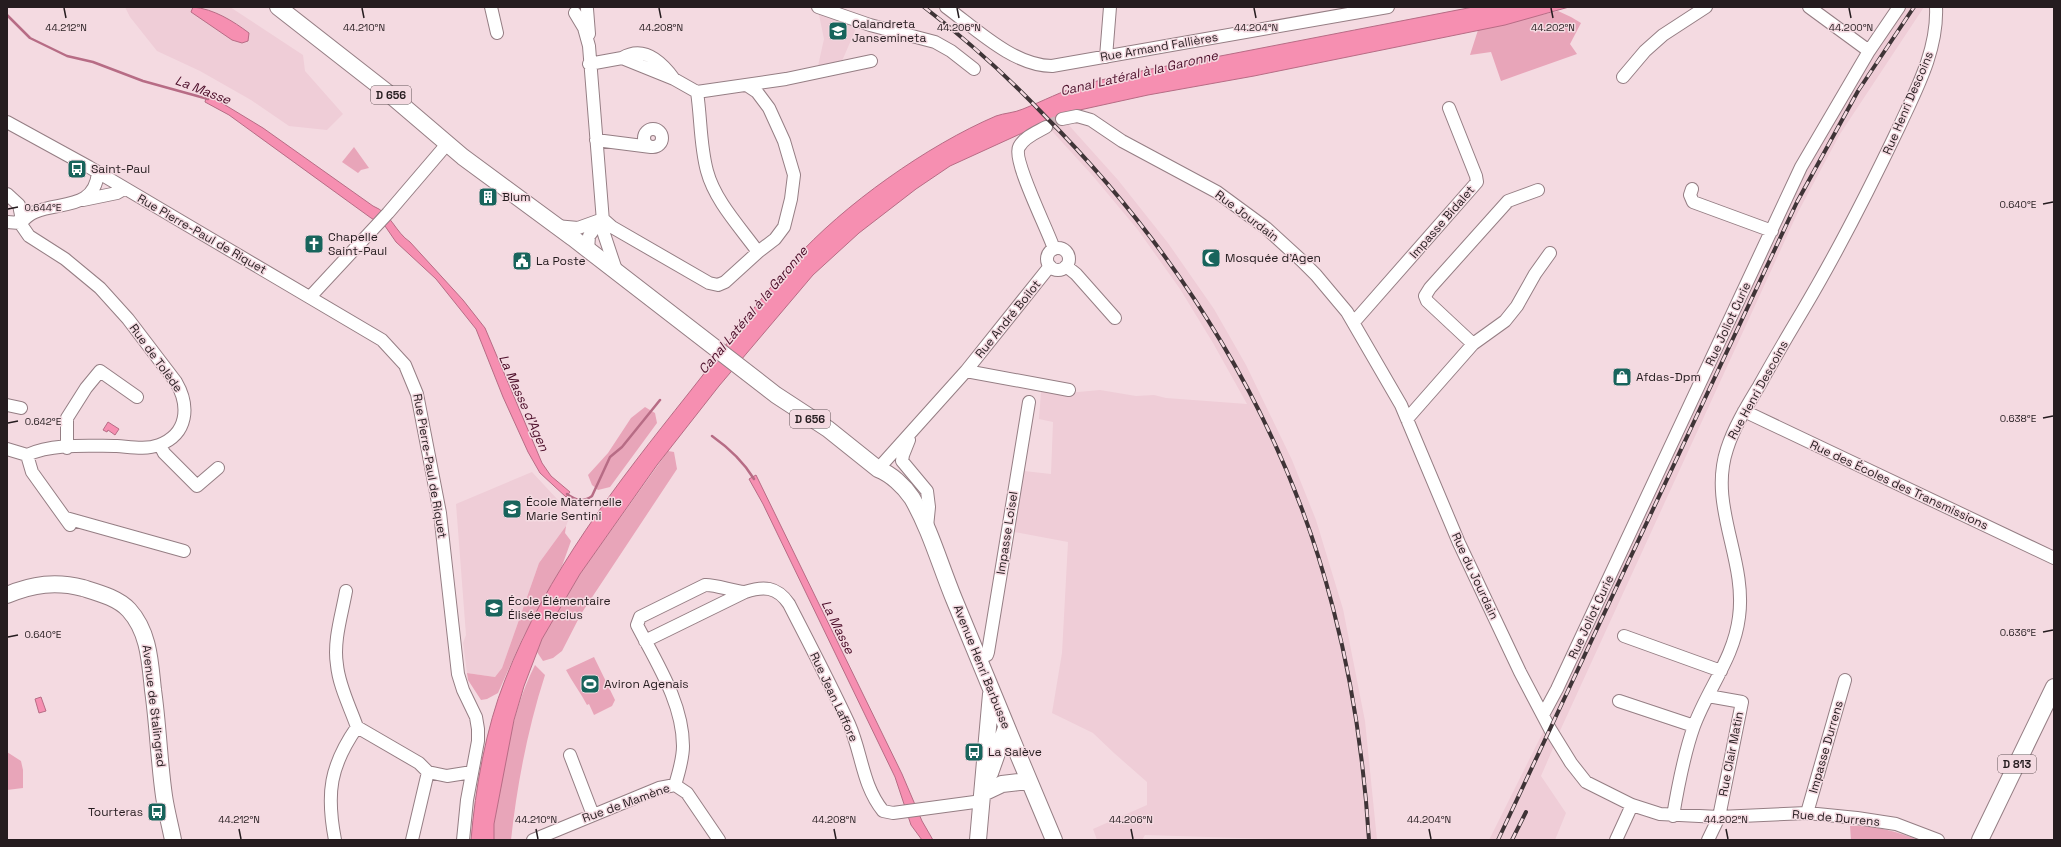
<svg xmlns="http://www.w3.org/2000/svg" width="2061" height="847" font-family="'Space Grotesk',sans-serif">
  <rect width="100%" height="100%" fill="#f4dae1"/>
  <path fill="#efcdd7" d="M125 7H230L303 55 305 71 343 114 327 130 289 126 251 100 200 71 157 51 130 17Z
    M1907 7H1924L1840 134 1797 214 1559 733 1551 716 1803 174 1867 65Z
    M818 10 858 24 842 61 818 66 824 39Z
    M1066 122 1118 180 1168 243 1214 309 1246 365 1292 460 1316 520 1343 609 1365 721 1377 840H1303L1145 835 1142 840H1097L1093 829 1147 805V782L1114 753 1093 733 1052 713 1062 653 1068 542 1014 532 1024 471 1051 474 1053 422 1039 419 1041 392 1067 393 1100 390 1136 396 1154 395 1166 398 1247 404 1213 343 1180 289 1138 230 1092 175 1051 130Z
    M532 472 571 514 566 526 539 563 502 668 495 677 467 673 463 643 466 635 456 504Z
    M1544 730 1554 746 1541 776 1566 813 1555 840H1489Z"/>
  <path fill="#e8a5b9" d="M1558 11 1571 17 1581 23 1570 44 1577 54 1501 81 1491 52 1470 55 1478 30Z
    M354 147 369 168 361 170 358 173 342 162Z
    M645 407 655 413 657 423 610 487 598 490 592 485 588 475 608 453 631 418Z
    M668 451 674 452 677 469 581 614 562 651 553 658 543 661 537 652 542 639 580 574Z
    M566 526 565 533 571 541 562 566 523 637 498 693 487 699 481 700 468 680 467 673 495 677 502 668 539 563Z
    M594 657 615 700 612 706 594 715 589 704 587 705C581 693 572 682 566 670Z
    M535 665 545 675C528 728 517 784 511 840H494V824C504 770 510 714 535 665Z
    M7 752 21 761 23 770V788L7 790Z
    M1850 826C1873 825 1897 831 1918 840H1851Z"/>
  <path fill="#f68fb1" stroke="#b76c85" d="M193 7C214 9 233 21 249 33L248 41 242 43 232 40 191 12Z
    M1473 7H1569L1505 25 1254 76 1148 95 1066 113 950 166 916 189 859 233 813 275 719 386 657 465 580 574 542 639 524 686 514 720 494 824V840H471C475 790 486 727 505 680 546 574 618 482 688 394 724 349 756 302 794 260 843 205 928 145 996 116 1004 113 1014 113 1023 109 1043 101 1062 91 1082 85 1133 71 1185 63 1236 53 1315 38 1394 22 1473 7Z
    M207 94 263 128 373 206C391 213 395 232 410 242L463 300 485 328 542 463 551 476 570 492 566 497 540 473 528 452 503 397 476 329 436 279 396 242 385 226 371 218 229 115 205 102Z
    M108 422 119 429 115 435 108 430 107 432 103 430Z
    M756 475 902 774 922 821 933 840H922L911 825 895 777 763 504 749 479Z
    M41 697 46 711 39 713 35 699Z"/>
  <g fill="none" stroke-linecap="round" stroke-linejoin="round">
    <path stroke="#b76c85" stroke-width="2.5" d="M7 15 30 38 67 56 93 62 143 81 208 99
      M712 436C729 448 743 461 754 479
      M567 494C575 500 583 503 592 496L610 457 622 447 660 400"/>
    <path stroke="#cbb4ba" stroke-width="12" stroke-dasharray="12 6" stroke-linecap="butt" d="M1046 127 1062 119"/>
    <defs>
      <path id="minor" d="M491 7 497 33
        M818 7 870 25 935 42 951 51 974 69
        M946 7C976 29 1014 66 1052 66L1388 7
        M1809 7 1869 51
        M587 9 589 34
        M575 13 584 28 589 46 604 234 617 273
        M1106 57 1110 7
        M622 58C644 45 661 61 674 79
        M589 64 622 58 674 79 697 92C701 118 700 145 707 171 715 201 740 227 758 252
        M1623 77 1645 51 1663 35 1706 7
        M697 92 786 79 871 61
        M1062 119 1077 116 1091 120 1122 141 1217 192 1266 228 1301 260 1316 275 1347 312 1401 405 1459 543 1520 672 1550 729 1571 763 1586 782 1632 805 1660 814 1719 817 1807 813 1857 818 1896 824 1938 840
        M7 122 89 167 382 340 405 365 417 394 440 513 458 674 463 690 476 717 478 729V741L467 800 463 840
        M1046 127C1037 132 1024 137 1019 147 1012 160 1048 230 1054 249
        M644 138a9 9 0 1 1 18 0a9 9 0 1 1-18 0Z
        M596 140 651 147
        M1692 189 1690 195 1693 202 1772 231
        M7 194 19 205 21 215 20 223 29 236 65 259 100 288 128 319 176 382C190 406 188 434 159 445 146 450 131 447 117 446 89 446 53 443 27 455
        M83 200 117 193 124 189
        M603 219 612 227 709 283 718 285 725 282 758 252 775 239 784 227 791 199 794 175 784 141 769 108 757 92 748 86
        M7 222 20 223C25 219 29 214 35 212 61 201 94 210 98 173
        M556 226 578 228 603 219
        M1047 259a11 11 0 1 1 22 0a11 11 0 1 1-22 0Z
        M588 250 589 236 601 220
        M1066 266 1076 274 1115 318
        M310 297 388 213 447 144
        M1354 322 1477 182 1476 176 1449 108
        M1473 344 1427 301 1425 296 1430 288 1508 201 1538 190
        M966 371 1050 266
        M7 405 21 408
        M1744 411 2054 558
        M1407 419 1473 344 1505 321 1517 306 1535 274 1550 253
        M909 440 903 455 902 461 927 491 929 507 927 527
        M160 445 164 453 197 486 218 468
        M67 448V418L86 388 100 371 137 397
        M7 449 27 455
        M27 455 32 472 70 525
        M878 469 966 371 1069 390
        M66 518 184 551
        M346 591C342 614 333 641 337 665 339 686 350 707 357 727
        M1624 636 1721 671
        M645 641 745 592C763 586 777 586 789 604 809 643 830 683 849 724 862 753 862 785 883 811L893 813 982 801
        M979 659 987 655 988 652 1029 402
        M1619 701 1694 726
        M1543 715 1557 689 1801 167 1869 51 1899 7
        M570 755 593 815
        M675 785C679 772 683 759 683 746 683 703 656 662 637 625L640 617 705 585C713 584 733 591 744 592
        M675 785 687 793 719 840
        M1807 813 1845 680
        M1673 816C1678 786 1684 754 1694 726 1708 688 1734 658 1739 617 1747 559 1708 506 1727 449 1734 427 1747 406 1759 386 1773 361 1788 335 1803 310 1838 251 1869 190 1899 127 1916 90 1938 50 1936 7
        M335 840C326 793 330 766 357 727L419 763 428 772 447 776 472 772
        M412 840 428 772
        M533 840 659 788 675 785
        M1616 840 1632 805
        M1708 840 1719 817 1742 702 1708 696"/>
      <path id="major" d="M278 7 388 93 463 157 573 238 776 395 828 429 878 469C891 474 904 486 912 498 930 529 940 565 954 599 987 679 1020 760 1054 840
        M7 595C33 584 56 581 83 588 99 593 118 598 129 610 149 632 150 662 153 690 158 725 159 761 164 796 166 810 170 825 173 840
        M990 773 1006 728
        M983 793 1002 784 1028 781
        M978 840 991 694
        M1980 840 2054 687"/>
    </defs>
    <use href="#minor" stroke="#957e84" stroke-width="14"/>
    <use href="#major" stroke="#957e84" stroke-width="18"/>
    <use href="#minor" stroke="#fff" stroke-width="12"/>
    <use href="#major" stroke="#fff" stroke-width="16"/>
    <defs>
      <path id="rail" d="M924 7C967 40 1007 76 1044 115 1180 252 1285 420 1333 608 1353 684 1364 761 1369 840
        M1498 840 1797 202 1858 91 1914 7
        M1512 840 1526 812"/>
    </defs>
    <use href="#rail" stroke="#3f3437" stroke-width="4"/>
    <use href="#rail" stroke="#f4dae1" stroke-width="2.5" stroke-dasharray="8" stroke-linecap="butt"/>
  </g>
  <path fill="none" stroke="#251c1f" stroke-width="1.5" d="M64 8 66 18M362 8 364 18M659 8 661 18M957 8 959 18M1254 8 1256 18M1551 8 1553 18M1849 8 1851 18M2043 204 2053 202M8 209 18 207M2043 418 2053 416M8 423 18 421M2043 632 2053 630M8 637 18 635M239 829 241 839M536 829 538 839M834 829 836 839M1131 829 1133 839M1429 829 1431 839M1726 829 1728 839"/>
  <defs>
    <symbol id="school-square" viewBox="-11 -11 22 22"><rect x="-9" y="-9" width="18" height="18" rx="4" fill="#18645c" stroke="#f4dae1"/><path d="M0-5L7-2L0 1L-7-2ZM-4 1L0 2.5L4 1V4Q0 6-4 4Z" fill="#fff"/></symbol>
    <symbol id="bus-square" viewBox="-11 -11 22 22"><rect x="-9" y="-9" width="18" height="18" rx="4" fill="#18645c" stroke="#f4dae1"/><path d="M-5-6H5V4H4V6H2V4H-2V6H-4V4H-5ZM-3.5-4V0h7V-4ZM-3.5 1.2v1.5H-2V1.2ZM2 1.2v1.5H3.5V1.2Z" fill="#fff"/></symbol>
    <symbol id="building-square" viewBox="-11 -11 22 22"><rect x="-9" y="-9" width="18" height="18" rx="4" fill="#18645c" stroke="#f4dae1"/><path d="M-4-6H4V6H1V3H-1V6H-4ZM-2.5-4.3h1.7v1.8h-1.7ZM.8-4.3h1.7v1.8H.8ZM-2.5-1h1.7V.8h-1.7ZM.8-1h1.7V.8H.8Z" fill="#fff"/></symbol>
    <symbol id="church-square" viewBox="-11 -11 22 22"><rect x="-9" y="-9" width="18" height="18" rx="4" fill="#18645c" stroke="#f4dae1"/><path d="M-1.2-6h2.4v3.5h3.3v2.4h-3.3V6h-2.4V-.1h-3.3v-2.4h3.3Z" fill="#fff"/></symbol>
    <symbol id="mosque-square" viewBox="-11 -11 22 22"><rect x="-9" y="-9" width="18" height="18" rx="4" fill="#18645c" stroke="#f4dae1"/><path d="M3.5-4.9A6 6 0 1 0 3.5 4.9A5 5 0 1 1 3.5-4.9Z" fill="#fff"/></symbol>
    <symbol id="civic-square" viewBox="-11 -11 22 22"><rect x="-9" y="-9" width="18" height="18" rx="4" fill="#18645c" stroke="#f4dae1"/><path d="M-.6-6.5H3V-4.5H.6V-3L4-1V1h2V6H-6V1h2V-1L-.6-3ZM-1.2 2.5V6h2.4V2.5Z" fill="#fff"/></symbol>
    <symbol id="shop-square" viewBox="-11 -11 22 22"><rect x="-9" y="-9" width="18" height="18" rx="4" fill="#18645c" stroke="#f4dae1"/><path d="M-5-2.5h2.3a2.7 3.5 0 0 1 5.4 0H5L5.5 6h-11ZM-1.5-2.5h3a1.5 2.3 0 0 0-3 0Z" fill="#fff"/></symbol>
    <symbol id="stadium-square" viewBox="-11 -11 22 22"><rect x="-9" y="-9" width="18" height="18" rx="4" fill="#18645c" stroke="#f4dae1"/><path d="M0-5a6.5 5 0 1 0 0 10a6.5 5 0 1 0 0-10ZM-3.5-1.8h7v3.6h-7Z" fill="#fff"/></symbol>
  </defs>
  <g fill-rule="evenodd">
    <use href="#school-square" x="827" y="20" width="22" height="22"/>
    <use href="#bus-square" x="66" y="158" width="22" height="22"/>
    <use href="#building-square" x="477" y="186" width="22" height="22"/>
    <use href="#church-square" x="303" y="233" width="22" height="22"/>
    <use href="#mosque-square" x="1200" y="247" width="22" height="22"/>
    <use href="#civic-square" x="511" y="250" width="22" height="22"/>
    <use href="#shop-square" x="1611" y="366" width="22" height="22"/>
    <use href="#school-square" x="501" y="498" width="22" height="22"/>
    <use href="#school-square" x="483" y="597" width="22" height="22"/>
    <use href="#stadium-square" x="579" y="673" width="22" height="22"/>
    <use href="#bus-square" x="963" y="741" width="22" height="22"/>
    <use href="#bus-square" x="146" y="801" width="22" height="22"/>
  </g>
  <g text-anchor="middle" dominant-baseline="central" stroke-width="3" stroke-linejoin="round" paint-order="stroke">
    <g fill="#f4dae1" stroke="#635559" stroke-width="1">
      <rect x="371" y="86" width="40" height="18" rx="3"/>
      <rect x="790" y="410" width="40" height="18" rx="3"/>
      <rect x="1998" y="755" width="38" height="18" rx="3"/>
    </g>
    <g font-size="11" font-weight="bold" fill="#251c1f">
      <text x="391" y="95">D 656</text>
      <text x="810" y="419">D 656</text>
      <text x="2017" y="764">D 813</text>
    </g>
    <g font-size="12" fill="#251c1f" stroke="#f4dae1" text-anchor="start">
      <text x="852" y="24">Calandreta<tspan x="852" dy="14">Jansemineta</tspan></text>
      <text x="91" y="169">Saint-Paul</text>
      <text x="502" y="197">Blum</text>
      <text x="328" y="237">Chapelle<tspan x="328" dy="14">Saint-Paul</tspan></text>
      <text x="1225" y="258">Mosquée d'Agen</text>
      <text x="536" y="261">La Poste</text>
      <text x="1636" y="377">Afdas-Dpm</text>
      <text x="526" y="502">École Maternelle<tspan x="526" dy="14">Marie Sentini</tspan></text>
      <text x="508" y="601">École Élémentaire<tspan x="508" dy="14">Élisée Reclus</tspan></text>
      <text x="604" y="684">Aviron Agenais</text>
      <text x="988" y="752">La Salève</text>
      <text x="143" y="812" text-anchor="end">Tourteras</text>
    </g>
    <g font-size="12" fill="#251c1f" stroke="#f4dae1">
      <text transform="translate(1159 47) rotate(-10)">Rue Armand Fallières</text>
      <text transform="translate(1908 103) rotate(-67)">Rue Henri Descoins</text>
      <text transform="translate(1247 216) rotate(37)">Rue Jourdain</text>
      <text transform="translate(1442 222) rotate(-49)">Impasse Bidalet</text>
      <text transform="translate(202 234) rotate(30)">Rue Pierre-Paul de Riquet</text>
      <text transform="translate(1008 319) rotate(-51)">Rue André Boilot</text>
      <text transform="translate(1728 324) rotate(-65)">Rue Joliot Curie</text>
      <text transform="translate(156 358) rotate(54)">Rue de Tolède</text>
      <text transform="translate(1758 390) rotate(-61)">Rue Henri Descoins</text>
      <text transform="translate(430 466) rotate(80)">Rue Pierre-Paul de Riquet</text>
      <text transform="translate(1899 485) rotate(25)">Rue des Écoles des Transmissions</text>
      <text transform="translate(1007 533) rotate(-81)">Impasse Loisel</text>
      <text transform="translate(1475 576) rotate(65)">Rue du Jourdain</text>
      <text transform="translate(1591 617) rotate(-65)">Rue Joliot Curie</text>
      <text transform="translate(982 667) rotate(68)">Avenue Henri Barbusse</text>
      <text transform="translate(834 697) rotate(65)">Rue Jean Laffore</text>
      <text transform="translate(154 706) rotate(83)">Avenue de Stalingrad</text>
      <text transform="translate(1826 747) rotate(-74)">Impasse Durrens</text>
      <text transform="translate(1731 754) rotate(-79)">Rue Clair Matin</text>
      <text transform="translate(626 803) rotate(-20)">Rue de Mamène</text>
      <text transform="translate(1836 818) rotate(5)">Rue de Durrens</text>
    </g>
    <g font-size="13" font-style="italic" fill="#4b0c28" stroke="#f4dae1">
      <text transform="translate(1139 73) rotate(-13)">Canal Latéral à la Garonne</text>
      <text transform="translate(203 90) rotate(21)">La Masse</text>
      <text transform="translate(753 310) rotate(-50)">Canal Latéral à la Garonne</text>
      <text transform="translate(524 403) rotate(66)">La Masse d'Agen</text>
      <text transform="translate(838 627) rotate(64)">La Masse</text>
    </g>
  </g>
  <g font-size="10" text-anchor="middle" fill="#251c1f" stroke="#f4dae1" stroke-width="3" stroke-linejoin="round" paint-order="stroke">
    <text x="66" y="31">44.212°N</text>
    <text x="364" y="31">44.210°N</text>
    <text x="661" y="31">44.208°N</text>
    <text x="959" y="31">44.206°N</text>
    <text x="1256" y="31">44.204°N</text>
    <text x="1553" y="31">44.202°N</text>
    <text x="1851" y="31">44.200°N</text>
    <text x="2018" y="208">0.640°E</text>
    <text x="43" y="211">0.644°E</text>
    <text x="2018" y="422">0.638°E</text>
    <text x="43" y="425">0.642°E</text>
    <text x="2018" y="636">0.636°E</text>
    <text x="43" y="638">0.640°E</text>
    <text x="239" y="823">44.212°N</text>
    <text x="536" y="823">44.210°N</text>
    <text x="834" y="823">44.208°N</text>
    <text x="1131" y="823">44.206°N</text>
    <text x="1429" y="823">44.204°N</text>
    <text x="1726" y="823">44.202°N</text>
  </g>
  <rect width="2061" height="847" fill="none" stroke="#251c1f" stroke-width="16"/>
</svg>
